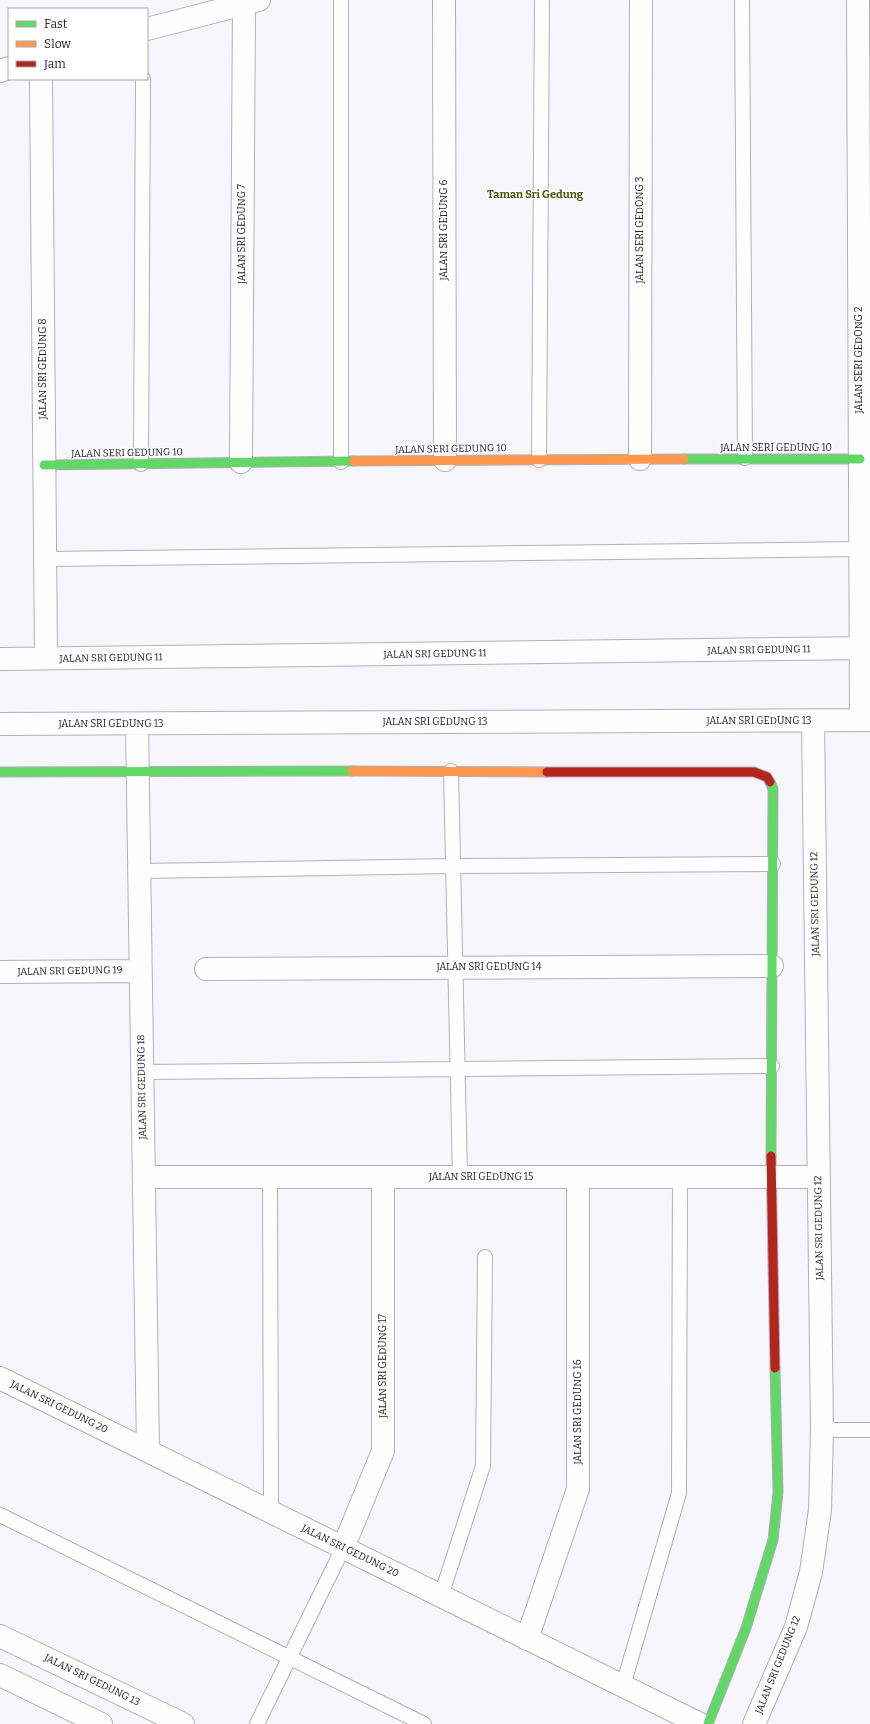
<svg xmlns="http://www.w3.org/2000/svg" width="870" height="1724" font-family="Bitter,serif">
  <rect width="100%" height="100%" fill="#f7f6fc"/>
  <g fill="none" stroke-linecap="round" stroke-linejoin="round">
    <defs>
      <path id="lane" d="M742 0 745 458
        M539 460 542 0
        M341 462V0
        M141 464 143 79
        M45 559 860 549
        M451 771 460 1177
        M139 871 453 866 773 864
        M142 1072 772 1066
        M270 1177 271 1512
        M822 1430H870
        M0 1515 424 1724
        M441 1596 483 1466 485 1257
        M623 1686 679 1493 680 1177
        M257 1724 343 1548"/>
      <path id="street" d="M444 0 445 460
        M858 0 861 720
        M147 29 259 0
        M0 71 9 68
        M41 79 46 658
        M640 459 641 0
        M241 462 244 5
        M0 659 870 648
        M0 724 870 720
        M137 724 148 1451
        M206 969 772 966
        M0 972 140 971
        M144 1177H818
        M0 1378 700 1724
        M343 1548 383 1451V1177
        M0 1636 183 1724
        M527 1639 578 1489V1177
        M0 1675 101 1724
        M754 1724 796 1627 811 1572 820 1510 822 1430 813 721"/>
      <path id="fast" d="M684 459H860
        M44 465 354 461
        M0 772 352 771
        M770 782 773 789 771 1156
        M708 1724 746 1628 773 1540 778 1493 775 1368"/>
      <path id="slow" d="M354 461 684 459
        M352 771 547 772"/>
      <path id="jam" d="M547 772H754L767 777 770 782
        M771 1156 775 1368"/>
    </defs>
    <use href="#lane" stroke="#b2b0b7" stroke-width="16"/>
    <use href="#street" stroke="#b2b0b7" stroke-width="24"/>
    <use href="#fast" stroke="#b2b0b7" stroke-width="11"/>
    <use href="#slow" stroke="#b2b0b7" stroke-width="11"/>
    <use href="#jam" stroke="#b2b0b7" stroke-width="11"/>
    <use href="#lane" stroke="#fefeff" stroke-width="14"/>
    <use href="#street" stroke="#fefeff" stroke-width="22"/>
    <use href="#fast" stroke="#63d668" stroke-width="9"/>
    <use href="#slow" stroke="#ff974d" stroke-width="9"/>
    <use href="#jam" stroke="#b3261e" stroke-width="9"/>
  </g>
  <g text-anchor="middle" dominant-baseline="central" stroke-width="3" stroke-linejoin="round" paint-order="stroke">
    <g font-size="10" fill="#222028" stroke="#fff">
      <text transform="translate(444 230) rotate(-90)">JALAN SRI GEDUNG 6</text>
      <text transform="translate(640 230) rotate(-90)">JALAN SERI GEDONG 3</text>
      <text transform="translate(242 234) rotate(-90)">JALAN SRI GEDUNG 7</text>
      <text transform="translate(859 360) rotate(-90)">JALAN SERI GEDONG 2</text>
      <text transform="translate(43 369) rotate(-90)">JALAN SRI GEDUNG 8</text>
      <text x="776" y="448">JALAN SERI GEDUNG 10</text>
      <text transform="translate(451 449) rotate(-1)">JALAN SERI GEDUNG 10</text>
      <text transform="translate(127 453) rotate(-1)">JALAN SERI GEDUNG 10</text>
      <text transform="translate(759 650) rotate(-1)">JALAN SRI GEDUNG 11</text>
      <text transform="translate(435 654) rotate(-1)">JALAN SRI GEDUNG 11</text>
      <text transform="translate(111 658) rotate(-1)">JALAN SRI GEDUNG 11</text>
      <text x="759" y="721">JALAN SRI GEDUNG 13</text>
      <text x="435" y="722">JALAN SRI GEDUNG 13</text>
      <text x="111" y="724">JALAN SRI GEDUNG 13</text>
      <text transform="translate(815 904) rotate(-91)">JALAN SRI GEDUNG 12</text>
      <text x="489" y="967">JALAN SRI GEDUNG 14</text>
      <text transform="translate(70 971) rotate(-1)">JALAN SRI GEDUNG 19</text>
      <text transform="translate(142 1087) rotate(-91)">JALAN SRI GEDUNG 18</text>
      <text x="481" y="1177">JALAN SRI GEDUNG 15</text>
      <text transform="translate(819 1228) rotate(-91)">JALAN SRI GEDUNG 12</text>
      <text transform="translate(383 1366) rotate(-90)">JALAN SRI GEDUNG 17</text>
      <text transform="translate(59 1407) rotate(26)">JALAN SRI GEDUNG 20</text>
      <text transform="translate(578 1412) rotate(-90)">JALAN SRI GEDUNG 16</text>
      <text transform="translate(350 1551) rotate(26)">JALAN SRI GEDUNG 20</text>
      <text transform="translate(778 1665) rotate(-68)">JALAN SRI GEDUNG 12</text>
      <text transform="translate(92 1680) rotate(26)">JALAN SRI GEDUNG 13</text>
    </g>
    <g font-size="11" font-weight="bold" fill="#405810" stroke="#fff">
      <text x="535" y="194">Taman Sri Gedung</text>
    </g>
  </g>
  <rect x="8" y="8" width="140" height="72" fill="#ffffff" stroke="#a7a6a9"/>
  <rect x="16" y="21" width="20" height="6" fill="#63d668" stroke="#a7a6a9"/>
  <text x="44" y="28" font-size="12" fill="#222028">Fast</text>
  <rect x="16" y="41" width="20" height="6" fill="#ff974d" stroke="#a7a6a9"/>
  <text x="44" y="48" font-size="12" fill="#222028">Slow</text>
  <rect x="16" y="61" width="20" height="6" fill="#b3261e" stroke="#a7a6a9"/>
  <text x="44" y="68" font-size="12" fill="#222028">Jam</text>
</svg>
